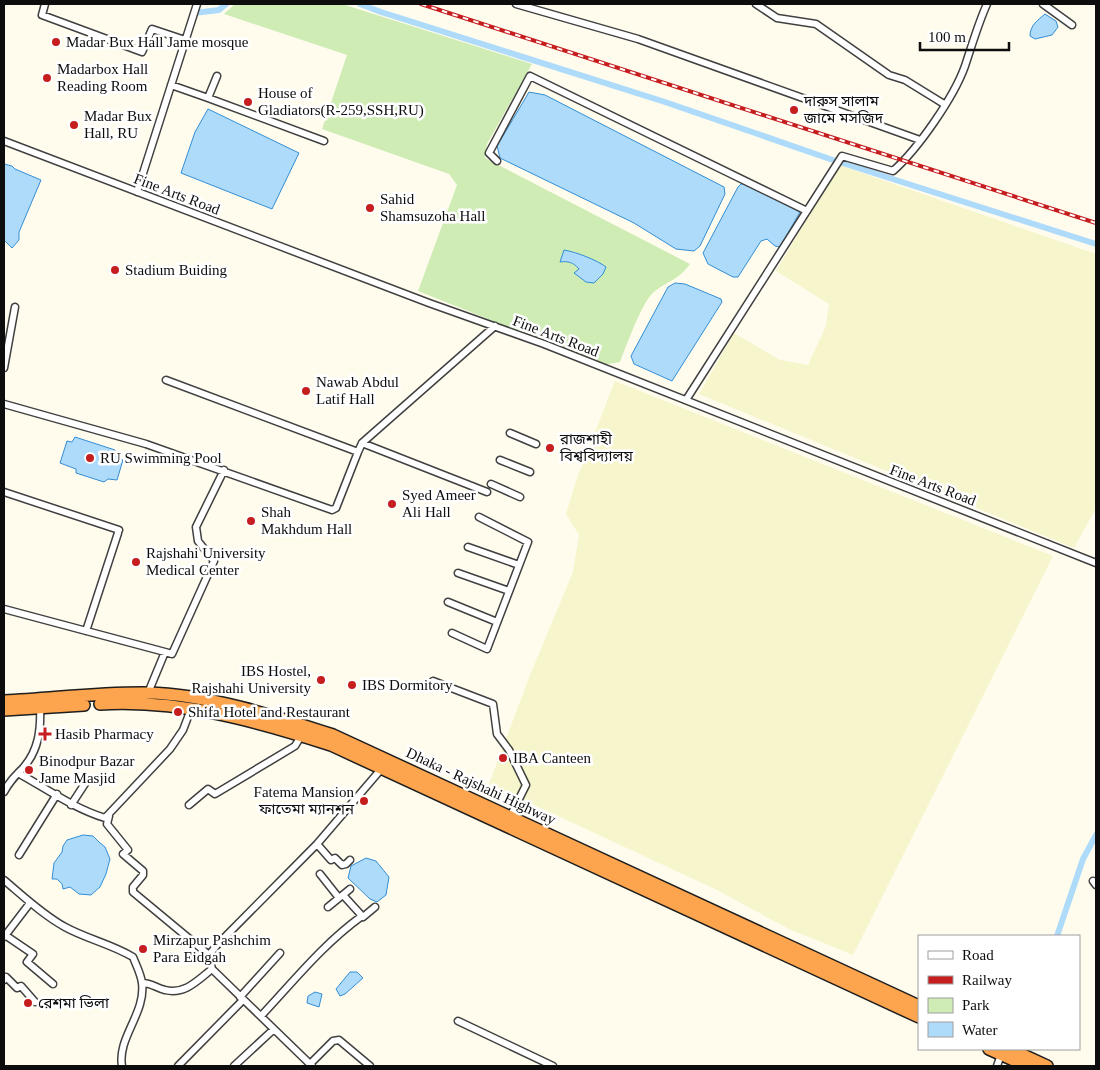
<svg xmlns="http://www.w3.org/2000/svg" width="1100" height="1070" font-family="'Times New Roman','Noto Sans Bengali',serif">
  <rect width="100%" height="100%" fill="#fffcee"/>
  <path fill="#f7f5cc" d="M839 165 1096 254V508L1074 548 699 394 734 333 780 360 808 365 826 326 829 304 776 271Z
    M615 381 1053 556 853 955 789 929 717 890 489 784 530 675 573 572 579 535 566 514 577 478Z"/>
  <path fill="#cfecb5" d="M235 4H342L532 64 487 144 485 158 690 264C679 280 667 281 654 292 642 301 626 347 620 362L603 365 418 291 457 185 449 174 322 129 347 55 224 14Z"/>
  <path fill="#afdbfa" stroke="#328ed5" d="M1045 14 1056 21 1058 27 1052 35 1035 39 1030 36C1030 25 1038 20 1045 14Z
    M529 92 545 95 724 187 725 194 700 246 694 251 676 249 634 223 500 158 497 146Z
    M208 109 299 153 272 209 181 173 195 132Z
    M4 164 12 166 15 169 41 180 19 232V240L12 248 4 240Z
    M741 184H747L800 212 780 247 775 246 767 239 761 241 738 277H733L708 264 703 253 738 187Z
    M564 250C576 252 597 260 606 267L603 274 594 283 586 282 574 273 579 269C573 262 568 261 560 262Z
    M675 283 685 284 721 299 722 302 672 381 634 364 631 356 668 287Z
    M75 437 115 450V456L123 460 117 480 108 479 104 482 76 473V469L60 463 67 441 72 442Z
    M83 835 93 836 99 842 105 847 110 859 106 874 100 887 91 895 79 894 70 887 63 889 62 884 57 879H52L54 863 62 852 63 846 67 840Z
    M366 858 376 861 389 877 386 895 377 902 370 899 348 878 351 866Z
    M350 972H357L363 978 345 994 340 996 336 989Z
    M315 992 322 994 319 1007 307 1003 308 996Z"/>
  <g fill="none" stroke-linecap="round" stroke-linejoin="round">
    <path stroke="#afdbfa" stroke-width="6" d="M360 4 381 12 665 102 830 159 1096 244
      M194 13 219 10 226 4
      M1057 936 1083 859 1096 835"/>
    <defs>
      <path id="street" d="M45 4 42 15 142 52 152 29 185 40
        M516 4 638 39 920 140
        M756 4 777 18 816 24 889 75 905 80 944 104
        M1043 4 1072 25
        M171 85 208 98 217 76
        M208 98 324 141
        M4 141 429 303 544 344 1096 563
        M497 161 489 153 530 76 807 211
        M137 192 197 4
        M4 368 15 307
        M166 380 358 452 362 443 487 492
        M686 400 842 156 893 171C918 149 954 97 965 66 972 45 978 24 987 4
        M4 404 146 444 332 510 336 508 358 452
        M510 433 536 444
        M362 443 495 326
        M500 460 530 472
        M491 484 520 497
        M4 492 119 530
        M468 547 519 565
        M458 573 509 591
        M448 602 497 622
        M4 609 165 652 148 693
        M86 631 118 533
        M452 633 487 649 528 542 479 517
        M165 652 172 654 214 561 198 541 196 527 224 470
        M433 681 493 704 497 734 509 750 526 785 510 817
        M18 773C47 789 73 808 105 818L170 749 183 730 191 709
        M4 792C9 782 15 776 23 768 39 750 41 729 40 706
        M71 805 88 779
        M189 805 208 789 215 794 295 746 301 736
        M109 816 107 824 128 850 123 854 143 871V875L133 887V892L209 955
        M317 844 331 860 335 858 342 865 346 864 350 860
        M19 855 57 794
        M320 874 339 898 350 889
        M4 880C23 896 43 915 65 927 87 939 111 944 133 957 136 965 141 974 142 983 146 1013 117 1038 122 1066
        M1093 881 1096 885
        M343 895 363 917 375 907
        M328 907 339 898
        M5 935 33 954 27 962 53 984
        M4 937 30 903
        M212 969 312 1066
        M4 980 6 977 17 988 21 986 35 1002
        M142 983C152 983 156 988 165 990 185 995 198 980 212 969L209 955 217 945 317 844 383 767
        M240 997 280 953
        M261 1016C293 982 323 944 362 916
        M458 1021 553 1066
        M310 1064 333 1041 339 1040 370 1066
        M178 1066 243 1000
        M234 1066 274 1029
        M997 1066 1003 1049"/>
      <path id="highway" d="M4 701C51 699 100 692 148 693 206 694 278 717 333 735L919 1006
        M100 704C179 699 257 721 331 745L919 1017
        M4 710 84 705
        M989 1049 1027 1066
        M1010 1049 1047 1066"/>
    </defs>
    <use href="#street" stroke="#404040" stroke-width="9"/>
    <use href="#highway" stroke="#1e1e1e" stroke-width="14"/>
    <use href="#street" stroke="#fff" stroke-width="6"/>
    <use href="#highway" stroke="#fda44e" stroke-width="11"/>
    <defs>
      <path id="rail" d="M421 4 1096 223"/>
    </defs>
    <use href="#rail" stroke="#c61d1f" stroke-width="4"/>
    <use href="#rail" stroke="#fff" stroke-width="2" stroke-dasharray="5.5" stroke-linecap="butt"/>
  </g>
  <g fill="#c61d1f" stroke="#fff" stroke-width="2">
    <circle cx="56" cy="42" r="5"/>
    <circle cx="47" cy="78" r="5"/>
    <circle cx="248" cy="102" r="5"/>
    <circle cx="794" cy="110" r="5"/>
    <circle cx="74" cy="125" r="5"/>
    <circle cx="370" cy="208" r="5"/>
    <circle cx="115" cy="270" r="5"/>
    <circle cx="306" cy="391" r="5"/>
    <circle cx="550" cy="448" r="5"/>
    <circle cx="90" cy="458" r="5"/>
    <circle cx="392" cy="504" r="5"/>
    <circle cx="251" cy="521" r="5"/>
    <circle cx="136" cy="562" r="5"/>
    <circle cx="321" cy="680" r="5"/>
    <circle cx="352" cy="685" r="5"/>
    <circle cx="178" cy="712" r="5"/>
    <path d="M42.5 726.5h5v5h5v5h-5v5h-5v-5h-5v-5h5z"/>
    <circle cx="503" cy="758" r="5"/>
    <circle cx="29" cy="770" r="5"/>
    <circle cx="364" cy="801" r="5"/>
    <circle cx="143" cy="949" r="5"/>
    <circle cx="28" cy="1003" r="5"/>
  </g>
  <g text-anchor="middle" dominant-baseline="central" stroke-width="5" stroke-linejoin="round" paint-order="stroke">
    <g font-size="15" fill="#0d0d0d" stroke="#fff" text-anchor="start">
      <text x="66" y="42">Madar Bux Hall Jame mosque</text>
      <text x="57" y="69">Madarbox Hall<tspan x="57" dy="17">Reading Room</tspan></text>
      <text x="258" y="93">House of<tspan x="258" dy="17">Gladiators(R-259,SSH,RU)</tspan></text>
      <text x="804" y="101">দারুস সালাম<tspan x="804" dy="17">জামে মসজিদ</tspan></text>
      <text x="84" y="116">Madar Bux<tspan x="84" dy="17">Hall, RU</tspan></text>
      <text x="380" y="199">Sahid<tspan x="380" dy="17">Shamsuzoha Hall</tspan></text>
      <text x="125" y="270">Stadium Buiding</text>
      <text x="316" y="382">Nawab Abdul<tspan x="316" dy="17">Latif Hall</tspan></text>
      <text x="560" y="439">রাজশাহী<tspan x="560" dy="17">বিশ্ববিদ্যালয়</tspan></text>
      <text x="100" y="458">RU Swimming Pool</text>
      <text x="402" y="495">Syed Ameer<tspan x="402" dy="17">Ali Hall</tspan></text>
      <text x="261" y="512">Shah<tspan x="261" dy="17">Makhdum Hall</tspan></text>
      <text x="146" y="553">Rajshahi University<tspan x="146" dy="17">Medical Center</tspan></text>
      <text x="311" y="671" text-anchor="end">IBS Hostel,<tspan x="311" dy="17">Rajshahi University</tspan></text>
      <text x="362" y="685">IBS Dormitory</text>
      <text x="188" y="712">Shifa Hotel and Restaurant</text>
      <text x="55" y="734">Hasib Pharmacy</text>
      <text x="513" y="758">IBA Canteen</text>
      <text x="39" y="761">Binodpur Bazar<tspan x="39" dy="17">Jame Masjid</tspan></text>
      <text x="354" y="792" text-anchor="end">Fatema Mansion<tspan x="354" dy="17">ফাতেমা ম্যানশন</tspan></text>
      <text x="153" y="940">Mirzapur Pashchim<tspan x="153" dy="17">Para Eidgah</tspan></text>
      <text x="38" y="1003">রেশমা ভিলা</text>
    </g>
    <g font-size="15" fill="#0d0d0d" stroke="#fff">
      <text transform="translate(177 194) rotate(21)">Fine Arts Road</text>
      <text transform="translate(556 336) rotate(21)">Fine Arts Road</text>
      <text transform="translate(933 485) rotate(21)">Fine Arts Road</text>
      <text transform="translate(481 786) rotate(25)">Dhaka - Rajshahi Highway</text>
    </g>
  </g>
  <rect width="1100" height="1070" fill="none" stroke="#0d0d0d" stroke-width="10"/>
  <rect x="918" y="935" width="162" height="115" fill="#ffffff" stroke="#9e9e9e"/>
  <rect x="928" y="951" width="25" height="8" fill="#ffffff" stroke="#9e9e9e"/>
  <text x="962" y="960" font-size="15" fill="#0d0d0d">Road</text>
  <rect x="928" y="976" width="25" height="8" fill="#c61d1f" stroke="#9e9e9e"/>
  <text x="962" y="985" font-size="15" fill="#0d0d0d">Railway</text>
  <rect x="928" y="998" width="25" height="15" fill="#cfecb5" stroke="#9e9e9e"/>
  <text x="962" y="1010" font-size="15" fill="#0d0d0d">Park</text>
  <rect x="928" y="1022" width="25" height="15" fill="#afdbfa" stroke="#9e9e9e"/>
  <text x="962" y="1035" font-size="15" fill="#0d0d0d">Water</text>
  <path d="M920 42v8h89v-8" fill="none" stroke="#0d0d0d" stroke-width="2.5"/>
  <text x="928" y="42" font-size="15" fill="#0d0d0d" stroke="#ffffff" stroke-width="4" paint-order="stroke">100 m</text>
</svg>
